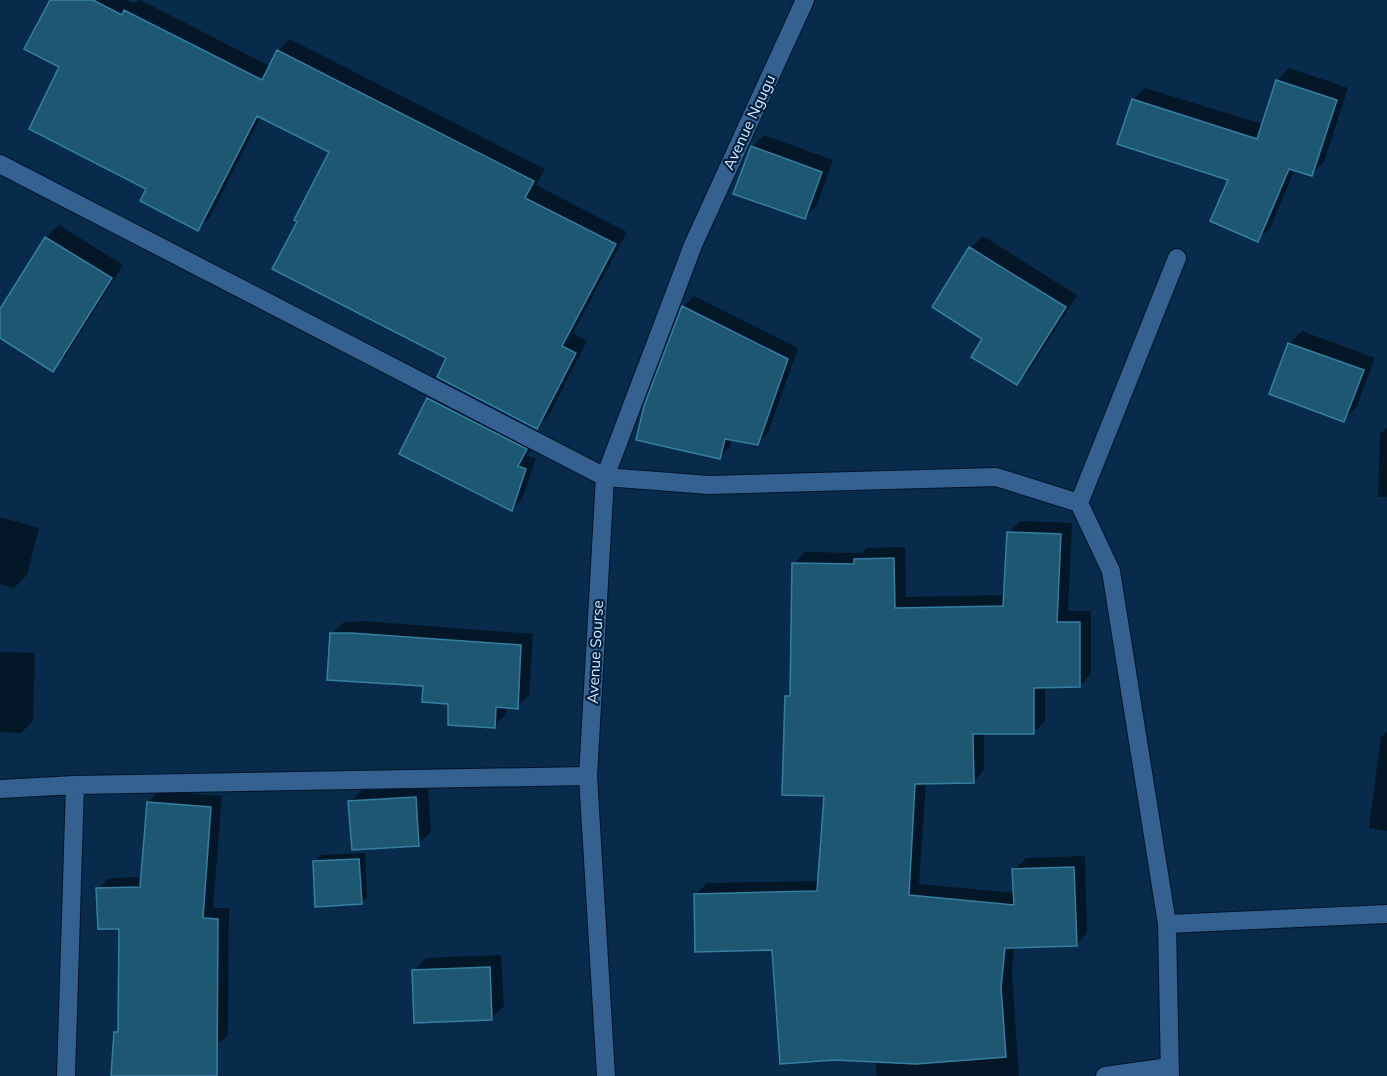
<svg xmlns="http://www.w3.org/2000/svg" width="1387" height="1076" font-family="Mulish,sans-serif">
  <rect width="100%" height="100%" fill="#082b4c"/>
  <path fill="#0007" d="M51 0H127L133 3 140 0 270 66 278 51 290 39 545 169 536 185 627 232 573 333 587 341 549 415 537 427 448 357 331 152 261 116 210 217 198 229 148 188 61 67Z
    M1289 68 1348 88 1324 162 1312 174 1295 169 1270 228 1258 240 1230 179 1133 100 1145 88 1262 124 1277 81Z
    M764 135 833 160 817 205 804 218 752 147Z
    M59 225 123 265 65 357 53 370 0 337V312L46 237Z
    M983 236 1077 295 1029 371 1017 383 984 338 970 248Z
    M694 296 798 348 768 433 757 443 732 439 730 447 719 458 646 406 683 307Z
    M1302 331 1375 358 1356 408 1344 420 1271 393 1290 343Z
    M439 388 536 438 527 456 536 458 522 499 512 509 401 453 428 398Z
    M1387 427V497H1378L1380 434Z
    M0 517 39 528 27 575 14 588 0 584Z
    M1020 521 1072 523 1068 611H1091V674L1080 686H1045V721L1034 732 984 733V770L973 782H926L919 884 1015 893 1014 870 1026 858 1085 856 1087 933 1076 945 1014 946 1012 975 1019 1076H877L875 1061 773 949 695 895 707 883 819 881 826 795 787 696 792 691 794 563 805 552 862 553 867 548 905 547 906 597 1005 595 1009 533Z
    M364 621 533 634 529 695 517 707 507 706 506 714 494 726 450 702 424 684 331 634 344 622Z
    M0 652 35 653 33 721 21 733 0 732Z
    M1387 731V831L1369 828 1381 737Z
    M428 785 431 832 418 844 350 802 362 790Z
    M160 791 222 796 213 908H229L228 1035 216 1046 168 1076H113L116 1032 120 1028 121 927 98 889 109 878 143 877 148 802Z
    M365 853 367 897 361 903 315 861 321 855Z
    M501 955 504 1006 491 1018 414 971 426 958Z"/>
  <path fill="#1e5771" stroke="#3580a2" stroke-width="1.5" d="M50 0H93L122 15 124 10 262 80 277 50 534 181 525 198 616 244 562 346 576 353 537 429 437 377 446 358 272 269 297 222 294 220 329 152 257 116 198 231 140 201 146 189 29 129 59 67 24 49Z
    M1276 80 1337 100 1312 176 1289 169 1258 242 1210 221 1228 180 1117 144 1132 99 1257 139Z
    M751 146 822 172 805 219 733 194Z
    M45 237 112 278 53 372 0 338V309Z
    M969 247 1066 307 1017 385 971 357 982 339 932 307Z
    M682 306 788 359 758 445 725 439 720 459 636 440 644 406Z
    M1288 343 1364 370 1344 422 1269 394Z
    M427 398 527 449 518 466 526 469 512 511 399 454Z
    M1007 532 1061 534 1057 622H1080V687L1034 688V734H973L974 783 915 784 909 895 1014 905 1012 869 1074 867 1077 946 1005 948 1001 987 1006 1057 916 1064 835 1060 780 1064 772 950 695 952 694 894 817 891 824 796 782 795 785 696H790L792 563 854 564V559L894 558 895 608 1003 606Z
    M330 633H351L521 645 518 709 496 707 495 728 448 725V704L422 702 423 686 327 680Z
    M416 797 419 846 352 850 348 801Z
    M147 802 211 807 203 918 218 919 217 1076H111L114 1032H118L119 929H98L96 888 140 887Z
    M359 859 362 904 315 907 313 861Z
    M490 967 492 1020 414 1023 412 970Z"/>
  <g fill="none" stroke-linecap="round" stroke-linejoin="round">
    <defs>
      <path id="minor" d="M0 164 605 477 709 485 996 477 1079 503 1111 571 1167 924 1170 1076
        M1079 503 1177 258
        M0 789 75 785 588 776
        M1167 924 1387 914
        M66 1076 75 785
        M606 1076 588 776 605 477 693 245 805 0
        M1105 1076 1169 1067"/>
    </defs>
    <use href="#minor" stroke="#001329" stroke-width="20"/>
    <use href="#minor" stroke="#34618f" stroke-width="18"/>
  </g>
  <g text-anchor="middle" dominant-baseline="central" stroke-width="4.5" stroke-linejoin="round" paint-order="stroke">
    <g font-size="15" fill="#dceafb" stroke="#002141">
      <text transform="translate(749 122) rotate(-65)">Avenue Ngugu</text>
      <text transform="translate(595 652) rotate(-87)">Avenue Sourse</text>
    </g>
  </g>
</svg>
